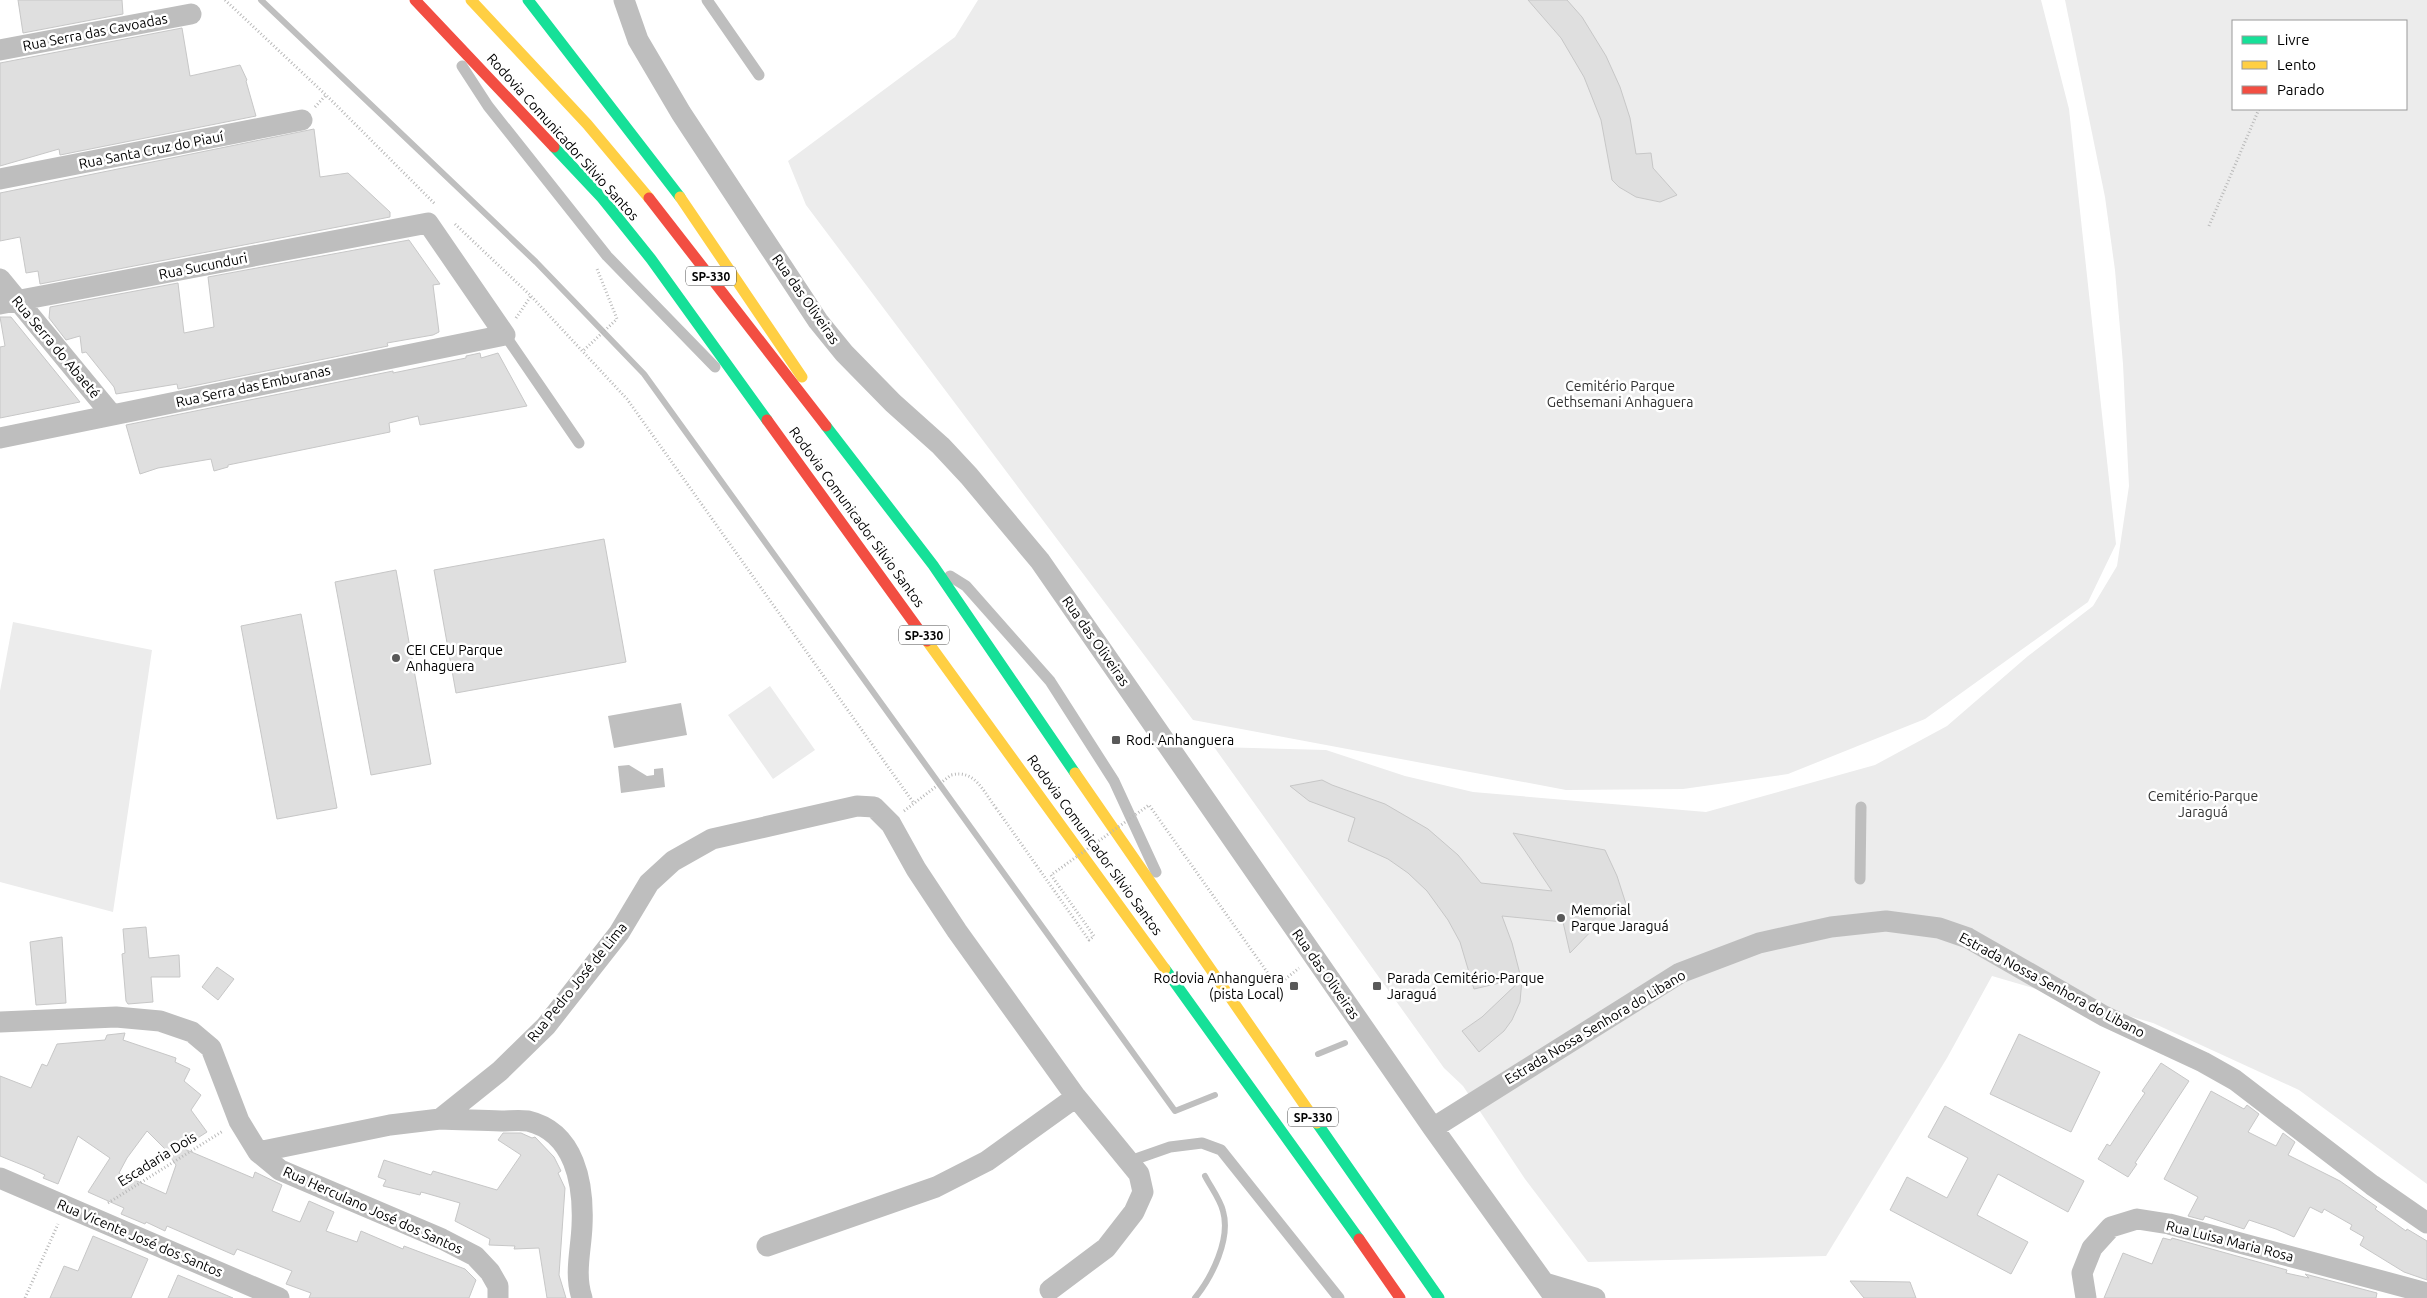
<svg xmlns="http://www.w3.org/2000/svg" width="2427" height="1298" font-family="Ubuntu,sans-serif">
  <rect width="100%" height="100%" fill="#fff"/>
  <path fill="#ececec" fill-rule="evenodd" d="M978 0H2041L2069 109 2116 544 2088 602 1925 719 1788 774 1683 789 1566 790 1193 720 806 205 788 161 955 37Z
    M2065 0H2427V1184L2299 1090 2153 1023 1992 976 1947 1058 1826 1256 1588 1262 1525 1179 1463 1086 1444 1068 1214 747 1326 750 1405 776 1473 792 1706 812 1875 765 1947 726 2028 656 2093 606 2117 566 2129 486 2123 364 2115 270 2105 197ZM2233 21H2406V109H2233Z
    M13 622 152 650 113 912 0 882V691Z
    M770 686 815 750 773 779 728 715Z"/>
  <path fill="#bfbfbf" d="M681 703 687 735 614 748 608 716Z
    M629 765 647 776 654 775V769L663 768 665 787 621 793 618 766Z"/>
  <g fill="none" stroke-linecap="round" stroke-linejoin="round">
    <path stroke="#bfbfbf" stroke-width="6" d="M261 0 536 262 644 374 1175 1111 1215 1095
      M1318 1054 1345 1043
      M1195 1298C1212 1277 1231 1239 1223 1211 1220 1199 1210 1186 1205 1176"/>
  </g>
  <path fill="#dfdfdf" stroke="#c7c7c7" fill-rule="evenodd" d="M18 0H122L123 14 23 33Z
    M1528 0H1567L1582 17 1606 56 1620 87 1630 118 1636 154 1651 153 1653 168 1677 195 1660 202 1636 197 1619 187 1612 180 1601 120 1584 77 1561 38Z
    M182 28 190 76 240 65 247 80 246 81 256 116 60 155 59 149 0 166V63Z
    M314 129 320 177 348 173 390 212V217L40 284 38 271 26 273 20 237 0 241V193Z
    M409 240 440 284 433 285 439 332 433 335 387 343 388 346 178 389 177 384 116 394 114 387 86 352 82 353 80 336 66 340 49 318 50 307 178 283 184 333 214 327 208 277Z
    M0 317H11L80 402 0 418V347L5 346Z
    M480 353 481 358 498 353 527 406 420 425 418 416 389 423 390 432 228 465V467L214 471 211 459 158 468 140 474 126 425 393 371V373L466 358V356Z
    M604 539 626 662 456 693 434 570Z
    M396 570 431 764 371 775 335 582Z
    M301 614 337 808 277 819 241 626Z
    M1322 780 1332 785 1385 804 1428 829 1458 855 1481 883 1552 891 1513 833 1605 850 1617 876 1626 904 1600 922 1570 953 1563 922 1502 916 1512 943 1521 978 1474 989 1460 942 1448 920 1427 891 1408 873 1388 859 1348 841 1355 818 1309 801 1290 786Z
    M146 927 149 958 179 955 180 977H151L153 1002 128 1004 126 1001 122 954 125 953 123 929Z
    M62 937 66 1003 36 1005 30 942Z
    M217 967 234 979 218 1000 202 987Z
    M1522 979 1520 1002 1512 1020 1504 1031 1479 1052 1462 1031 1482 1017Z
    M125 1033 123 1040 176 1058 175 1062 190 1069 184 1081 201 1095 191 1110 207 1132 182 1148 253 1178 255 1172 282 1185 272 1211 300 1222 309 1201 334 1212 326 1231 357 1242 361 1231 403 1249 404 1246 465 1269 476 1280 469 1298H309L311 1293 286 1284 292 1271 237 1249 234 1255 167 1226 165 1231 146 1222 145 1224 121 1214 124 1208 88 1192 110 1158 78 1136 58 1184 43 1178 45 1175 32 1169 0 1156V1076L31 1088 42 1064 47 1066 57 1044 105 1040 107 1035ZM147 1131 165 1149 176 1165 166 1194 119 1173 127 1158Z
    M2019 1034 2100 1072 2071 1132 1990 1094Z
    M2161 1063 2189 1081 2135 1163 2137 1164 2128 1177 2098 1159 2107 1144 2110 1146 2136 1106 2145 1093 2142 1091Z
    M2211 1091 2244 1109 2247 1105 2259 1114 2248 1132 2276 1146 2283 1133 2295 1142 2288 1155 2340 1181 2377 1207 2375 1209 2406 1231 2407 1229 2427 1241V1280L2404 1272 2360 1245 2364 1237 2350 1229 2352 1225 2324 1209 2322 1213 2310 1207 2294 1237 2276 1229 2249 1220 2244 1229 2205 1216 2203 1220 2188 1216 2198 1197 2164 1179Z
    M1945 1106 2084 1181 2068 1212 1998 1174 1977 1215 2028 1242 2011 1274 1890 1210 1907 1177 1947 1198 1968 1158 1928 1137Z
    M503 1133H521L532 1138 535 1137 554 1157 561 1171 558 1173 565 1188 559 1275 566 1298H547L539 1248 514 1249 515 1246 489 1245 490 1239 455 1221 460 1203 425 1193 421 1192 420 1195 383 1186 386 1180 378 1177 384 1160 431 1175 433 1171 497 1190 521 1155 498 1140Z
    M93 1236 148 1259 131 1298H50L64 1266 78 1271Z
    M2163 1238 2171 1240 2172 1238 2287 1270 2286 1273 2309 1278 2305 1274 2377 1293 2376 1298H2104L2123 1253 2152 1264Z
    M178 1275 233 1298H168Z
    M1850 1281 1910 1282 1916 1298H1864Z"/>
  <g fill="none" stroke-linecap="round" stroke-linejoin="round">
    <path stroke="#b9b9b9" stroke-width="3" stroke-dasharray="1 2.5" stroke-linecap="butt" d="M225 0 326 95 435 204
      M315 107 326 95
      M455 224 531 296 627 399 913 802
      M2209 226 2259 109
      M516 318 531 296
      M584 350 617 319 597 269
      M904 811 951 775C975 769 983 791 996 808
      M1277 986 1299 968
      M108 1203 223 1131
      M25 1298 58 1224"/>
    <path stroke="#bebebe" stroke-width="11" d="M707 0 759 75
      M462 66 488 106 607 256 715 367
      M505 335 579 443
      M950 576 966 586 1050 681 1114 781 1156 872
      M1860 879 1861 807
      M1130 1161 1170 1147 1202 1143 1221 1150 1339 1298"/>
    <path stroke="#bebebe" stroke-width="21" d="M624 0 638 40 681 113 818 321 844 353 893 403 941 446 969 476 1040 561 1433 1128 1555 1298
      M0 50 191 14
      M0 179 302 120
      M0 279 112 415
      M0 304 428 223 505 335 0 438
      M0 1022 116 1017 160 1021 192 1032 211 1048 239 1121 258 1152 280 1170 442 1239 475 1256 490 1272 498 1286V1298
      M440 1119C460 1120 480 1120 501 1121 509 1121 519 1120 528 1121 575 1132 584 1184 582 1226 581 1251 574 1274 582 1298
      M1433 1128 1680 973 1759 943 1831 927 1886 921 1939 928 1968 938 2104 1016 2203 1062 2235 1080 2372 1185 2427 1223
      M258 1152 390 1125 440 1119 500 1071 546 1026 619 933 649 883 673 861 712 839 857 806 874 807 891 824 916 869 957 931 1076 1097 1139 1174 1143 1192 1134 1212 1106 1248 1050 1290
      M0 1178 279 1298
      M767 1246 936 1187 987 1161 1076 1097
      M1545 1283 1595 1298
      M2086 1298 2082 1273 2092 1248 2111 1227 2137 1219 2169 1224 2427 1293"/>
    <path stroke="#16e098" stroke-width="11" d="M528 0 680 197
      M554 147 602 198 651 259 767 420
      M826 426 933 565 1075 773
      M1165 969 1359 1239
      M1317 1123 1439 1298"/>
    <path stroke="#ffcf43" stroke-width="11" d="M471 0 587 124 649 198
      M680 197 802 377
      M927 641 1165 969
      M1075 773 1317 1123"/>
    <path stroke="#f24e42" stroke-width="11" d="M415 0 554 147
      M649 198 826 426
      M767 420 927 641
      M1359 1239 1400 1298"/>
    <path stroke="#b9b9b9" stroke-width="3" stroke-dasharray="1 2.5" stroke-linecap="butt" d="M996 808 1089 940 1094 936 1051 875 1149 805 1277 986"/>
  </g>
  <g fill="#595959" stroke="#fff" stroke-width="2">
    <circle cx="396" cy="658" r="5"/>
    <rect x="1111" y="735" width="10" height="10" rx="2.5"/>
    <circle cx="1561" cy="918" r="5"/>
    <rect x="1289" y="981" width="10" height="10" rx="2.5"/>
    <rect x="1372" y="981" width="10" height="10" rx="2.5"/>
  </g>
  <g text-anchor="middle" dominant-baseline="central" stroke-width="5" stroke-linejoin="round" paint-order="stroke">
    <g fill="#fff" stroke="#4c4c4c" stroke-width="1">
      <rect x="686" y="266.5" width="50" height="19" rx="4"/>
      <rect x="899" y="625.5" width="50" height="19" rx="4"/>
      <rect x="1288" y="1107.5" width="50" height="19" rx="4"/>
    </g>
    <g font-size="12" font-weight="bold" fill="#000">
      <text x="711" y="276">SP-330</text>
      <text x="924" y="635">SP-330</text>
      <text x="1313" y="1117">SP-330</text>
    </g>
    <g font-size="14" fill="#000" stroke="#fff">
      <text transform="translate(95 32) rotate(-11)">Rua Serra das Cavoadas</text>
      <text transform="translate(563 137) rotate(48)">Rodovia Comunicador Silvio Santos</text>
      <text transform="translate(151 150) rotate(-11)">Rua Santa Cruz do Piauí</text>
      <text transform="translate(203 266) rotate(-11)">Rua Sucunduri</text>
      <text transform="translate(806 299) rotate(55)">Rua das Oliveiras</text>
      <text transform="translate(56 347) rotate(50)">Rua Serra do Abaeté</text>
      <text transform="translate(253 386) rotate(-12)">Rua Serra das Emburanas</text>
      <text transform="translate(857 517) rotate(54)">Rodovia Comunicador Silvio Santos</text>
      <text transform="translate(1096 641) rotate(55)">Rua das Oliveiras</text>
      <text transform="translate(1095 845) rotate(54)">Rodovia Comunicador Silvio Santos</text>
      <text transform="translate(1326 974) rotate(55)">Rua das Oliveiras</text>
      <text transform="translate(577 982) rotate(-51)">Rua Pedro José de Lima</text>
      <text transform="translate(2052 985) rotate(28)">Estrada Nossa Senhora do Libano</text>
      <text transform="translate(1595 1027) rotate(-31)">Estrada Nossa Senhora do Libano</text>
      <text transform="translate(157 1159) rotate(-32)">Escadaria Dois</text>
      <text transform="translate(373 1210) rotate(24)">Rua Herculano José dos Santos</text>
      <text transform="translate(140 1238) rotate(23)">Rua Vicente José dos Santos</text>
      <text transform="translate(2230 1241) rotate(14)">Rua Luisa Maria Rosa</text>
    </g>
    <g font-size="14" fill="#333" stroke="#fff">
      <text x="1620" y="386">Cemitério Parque<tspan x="1620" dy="16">Gethsemani Anhaguera</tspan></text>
      <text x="2203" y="796">Cemitério-Parque<tspan x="2203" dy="16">Jaraguá</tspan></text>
    </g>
    <g font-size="14" fill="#000" stroke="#fff" text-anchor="start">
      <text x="406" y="650">CEI CEU Parque<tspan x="406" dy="16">Anhaguera</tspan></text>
      <text x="1126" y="740">Rod. Anhanguera</text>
      <text x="1571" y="910">Memorial<tspan x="1571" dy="16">Parque Jaraguá</tspan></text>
      <text x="1284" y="978" text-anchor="end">Rodovia Anhanguera<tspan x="1284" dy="16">(pista Local)</tspan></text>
      <text x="1387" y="978">Parada Cemitério-Parque<tspan x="1387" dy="16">Jaraguá</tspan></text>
    </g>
  </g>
  <rect x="2232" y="20" width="175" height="90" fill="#ffffff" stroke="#999999"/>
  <rect x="2242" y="36" width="25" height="8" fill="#16e098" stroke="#999999"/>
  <text x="2277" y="45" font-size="15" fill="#000000">Livre</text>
  <rect x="2242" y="61" width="25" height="8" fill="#ffcf43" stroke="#999999"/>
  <text x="2277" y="70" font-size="15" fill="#000000">Lento</text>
  <rect x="2242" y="86" width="25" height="8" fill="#f24e42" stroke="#999999"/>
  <text x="2277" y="95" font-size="15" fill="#000000">Parado</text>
</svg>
